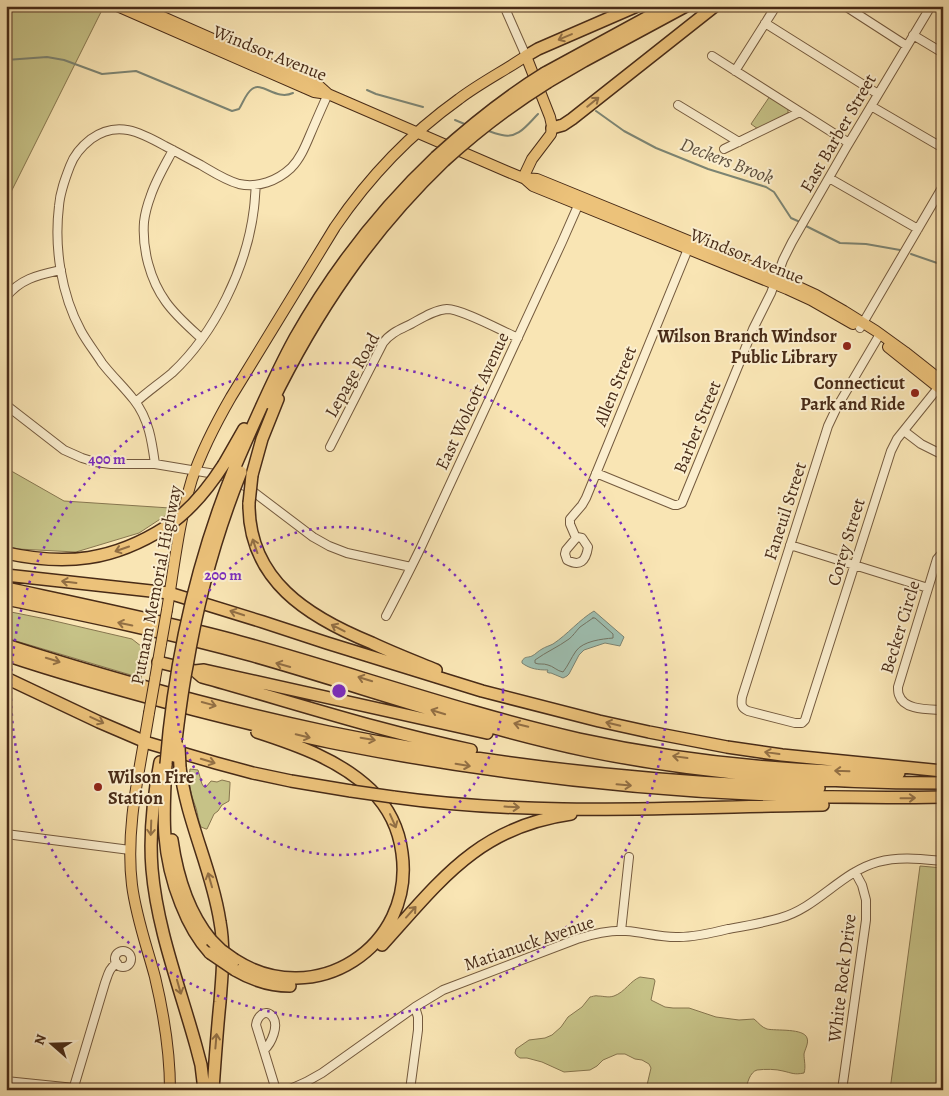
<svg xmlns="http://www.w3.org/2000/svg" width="949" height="1096" font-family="Alegreya,serif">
  <rect width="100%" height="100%" fill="#f9e5b4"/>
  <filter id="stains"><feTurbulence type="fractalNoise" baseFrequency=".004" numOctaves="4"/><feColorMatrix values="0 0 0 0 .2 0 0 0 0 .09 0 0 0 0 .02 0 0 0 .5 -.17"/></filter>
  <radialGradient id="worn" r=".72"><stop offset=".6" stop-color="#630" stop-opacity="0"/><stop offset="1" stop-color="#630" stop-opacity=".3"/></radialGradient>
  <path fill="#c6c287" stroke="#87764f" d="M6 6H93L102 10 6 202Z
    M770 96 788 108V113L758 129 751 124Z
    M6 468 64 501 170 508 168 514 139 533 76 552 18 549 6 546Z
    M6 611 46 619 132 639 146 650 141 678 6 638Z
    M190 769 198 770 202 784 204 787H206L211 781 217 782 222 780 230 782V784L229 801 222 805 218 811 214 814 207 829H206L201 827C198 821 198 814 196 808 191 794 188 785 190 769Z
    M920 866 943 868V1090H890Z
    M640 977 654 979 655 981 651 1000 665 1007 673 1008H689L716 1017 739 1020 754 1019C759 1023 761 1027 767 1029 776 1031 804 1028 807 1038 809 1043 805 1049 804 1054 804 1060 806 1067 804 1073 794 1075 792 1073 783 1071 776 1069 765 1069 757 1070 750 1072 747 1083 746 1090H648L647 1085 651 1068 649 1064 642 1060 635 1059 625 1054H617L603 1060 597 1066 590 1070 564 1072 542 1062 527 1058H520L517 1056 515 1053 516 1049 529 1040 545 1038 552 1035 561 1027 568 1017 582 1007 590 997C591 997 596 995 598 996 604 996 608 998 614 996 625 992 630 981 640 977Z"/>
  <path fill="#9ebfb1" stroke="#7c8473" d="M594 611 624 637 620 646 605 643 584 650 579 655 569 674 567 676 563 678 551 673H549L547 672 548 670C538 670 530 669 522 663V661C525 656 527 658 532 656 536 654 538 651 542 649 545 647 549 646 553 644 568 634 579 620 594 611Z"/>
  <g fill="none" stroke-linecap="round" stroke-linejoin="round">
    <path stroke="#737564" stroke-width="1" d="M593 618H595L613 634V638C602 639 583 641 576 651 571 658 568 666 563 672 557 671 553 666 548 665 543 663 539 665 535 663V660C546 652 558 647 569 639 573 636 576 631 580 627 584 624 589 621 593 618Z"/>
    <path stroke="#7c8473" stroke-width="2" d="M6 60 47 57 64 60 102 74 136 71 232 111 239 109C243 103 246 93 252 89 262 81 276 101 293 93
      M367 90 376 94 423 107
      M596 111 624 131 656 148 708 169 766 187 774 192 791 218 800 222
      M455 120 467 125
      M486 130C491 132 496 134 502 135 518 139 527 125 538 114
      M804 225 840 243 866 244 900 250
      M911 254 943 265"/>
    <defs>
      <path id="minor" d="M504 6 526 56
        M845 6 907 46
        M765 23 878 94
        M913 35 943 53
        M712 56 849 143
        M735 71 776 6
        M678 105 739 142
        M871 106 943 148
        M724 149 800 112
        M173 150C165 165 156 180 151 195 148 203 145 213 144 222 142 249 150 280 166 302 176 316 189 327 201 338
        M829 178 918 229
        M6 297C21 278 39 275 61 270
        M860 328 943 186
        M880 334 837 407 828 426 742 697C741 704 741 708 748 711L795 723H802L805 720 891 451 897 439 942 383
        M136 402C147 392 160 383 172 373 215 333 247 267 254 208 255 200 255 193 256 185
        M6 405 64 450 82 458 95 462 111 464H155L221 475 247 487 313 537 329 546 347 553 411 567
        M904 431 921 444 943 455
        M330 447 383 343C390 333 401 329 411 324 422 318 434 310 447 309 462 309 502 331 518 338
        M155 464C152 442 149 419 134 400 124 387 112 376 102 363 95 352 87 342 81 331 61 294 54 247 59 206 60 192 65 179 70 166 74 155 82 146 91 139 117 120 140 132 165 146 177 152 189 159 201 165 213 172 225 180 239 184 258 188 277 181 291 168 300 159 305 147 310 135 316 121 322 107 328 94
        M596 473 674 505H677L682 503 739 364 753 329 771 293 783 260 792 242 846 148 931 6
        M577 537 582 538 588 547C586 561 580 567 567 560L565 554 566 550Z
        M576 538 570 524V519L582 505 586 498 690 244
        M790 545 928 588
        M943 552 937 559 898 687C898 690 898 693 899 695 904 711 930 709 943 710
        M386 616C398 593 410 570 421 547L562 242 580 201
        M6 834 130 850
        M621 931 629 857
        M115 959a8 8 0 1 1 16 0a8 8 0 1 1-16 0Z
        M264 1050C271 1044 280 1025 272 1016 265 1008 257 1017 256 1025L276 1090
        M6 1081 94 1090
        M73 1090 105 983C108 975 109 968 117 963
        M288 1090 306 1082 322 1073 415 1007 443 990 577 939C593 934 609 930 626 931 644 932 661 938 679 937 695 937 712 933 728 929 745 926 763 923 780 918 817 908 841 872 878 862 899 856 922 859 943 861
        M410 1090 418 1030V1017L415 1007
        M842 1090 866 920V900L862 885 855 872"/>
      <path id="major" d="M117 6 314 92 328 94
        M138 6 299 77 318 85 328 94 506 171 523 178 537 179 777 277 816 295 844 311 876 331 905 352 943 382
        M524 178 533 186 787 289 811 300 853 324
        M888 347 943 391
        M167 610C174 567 179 521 192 479 202 450 216 423 231 397L335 227C369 177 410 134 459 99 480 83 504 71 526 56L550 117 552 126 551 134 532 159 523 178
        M155 679 161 644
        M149 713C140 769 125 828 132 885 136 917 147 947 155 977 164 1015 170 1051 170 1090"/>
      <path id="highway" d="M526 56 538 49 637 6
        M545 73 668 6
        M548 82 584 61 686 6
        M552 128 563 125 572 119 715 6
        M271 404C316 312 370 232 444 161
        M224 464 244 429
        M234 469C253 425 272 380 295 338 333 271 380 210 436 157
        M252 475 262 439 278 399
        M249 503C248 580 308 617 372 643 393 653 414 661 436 670
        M6 553C66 566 113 561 166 527
        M6 575 169 593 263 622 327 643 482 691 599 721 649 732 727 747 782 755 943 771
        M6 588C80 604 153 619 226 638 344 670 460 712 579 739 684 762 791 772 899 773
        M6 599C88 616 170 633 250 655 363 687 474 727 588 751 705 775 824 783 943 783
        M6 645C112 679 219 709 328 732 489 765 654 783 819 788
        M6 655C68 676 131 693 195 710 242 722 290 734 339 744 538 783 740 801 943 797
        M158 662 195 671 204 670 487 733
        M195 671 202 677C292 702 380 731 471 750
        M6 678 99 722 148 743 216 763 253 773 291 781 351 791
        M160 762C153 798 149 832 152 869 157 929 180 988 196 1046L201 1065 204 1090
        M166 764C163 816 161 854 181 904 188 922 197 939 210 953
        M180 767C186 820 212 869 220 922 225 949 222 975 220 1002 217 1031 215 1061 213 1090
        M393 797C534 817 681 807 823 805
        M172 840C177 875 188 912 211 940
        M382 945C440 881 478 827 571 814
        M235 960C315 1011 415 947 402 853 399 829 388 807 371 790 340 760 297 745 257 732
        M235 970C252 980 270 986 290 986"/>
    </defs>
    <use href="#minor" stroke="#745a3e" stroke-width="10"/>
    <use href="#major" stroke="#482b17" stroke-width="12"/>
    <use href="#highway" stroke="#482b17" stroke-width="14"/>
    <use href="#minor" stroke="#fbeece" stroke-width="8"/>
    <use href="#major" stroke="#ecc27a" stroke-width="10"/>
    <use href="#highway" stroke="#ecc27a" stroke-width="11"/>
    <defs>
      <path id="major-bridge" d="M161 644 167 610
        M149 713 155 679"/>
      <path id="highway-bridge" d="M436 157C470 126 506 97 545 73
        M444 161C476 132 511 105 548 82
        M249 503 252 475
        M166 527C190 511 208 489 224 464
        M179 747 180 767
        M174 756C178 726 181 696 187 666 198 600 216 534 241 472
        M166 764C174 663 196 563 234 469
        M351 791 393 797
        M211 940 221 950 235 960
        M210 953 235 970"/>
    </defs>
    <use href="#major-bridge" stroke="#482b17" stroke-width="12" stroke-linecap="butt"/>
    <use href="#highway-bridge" stroke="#482b17" stroke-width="14" stroke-linecap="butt"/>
    <use href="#major-bridge" stroke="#ecc27a" stroke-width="10"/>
    <use href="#highway-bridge" stroke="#ecc27a" stroke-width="11"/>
  </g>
  <defs><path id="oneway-shaft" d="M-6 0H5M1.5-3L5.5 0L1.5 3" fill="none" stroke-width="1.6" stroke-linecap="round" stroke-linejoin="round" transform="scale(1.25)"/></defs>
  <g stroke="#926f44">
    <use href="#oneway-shaft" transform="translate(565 37) rotate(157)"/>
    <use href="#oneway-shaft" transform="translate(593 102) rotate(-39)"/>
    <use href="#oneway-shaft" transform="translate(255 546) rotate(-109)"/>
    <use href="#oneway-shaft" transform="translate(122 549) rotate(161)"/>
    <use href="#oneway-shaft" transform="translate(69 582) rotate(-173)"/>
    <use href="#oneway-shaft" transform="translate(237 613) rotate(-162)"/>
    <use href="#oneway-shaft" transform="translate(125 624) rotate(-168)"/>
    <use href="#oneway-shaft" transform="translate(338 628) rotate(-153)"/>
    <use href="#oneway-shaft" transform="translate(53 660) rotate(17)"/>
    <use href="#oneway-shaft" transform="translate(283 665) rotate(-164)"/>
    <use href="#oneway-shaft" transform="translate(365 679) rotate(-163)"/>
    <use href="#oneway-shaft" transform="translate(209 704) rotate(15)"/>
    <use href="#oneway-shaft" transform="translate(438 712) rotate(-163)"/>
    <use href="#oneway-shaft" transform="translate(97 720) rotate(25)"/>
    <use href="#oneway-shaft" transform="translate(613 724) rotate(-167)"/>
    <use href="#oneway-shaft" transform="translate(521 725) rotate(-166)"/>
    <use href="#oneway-shaft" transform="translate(303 736) rotate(13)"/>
    <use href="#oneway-shaft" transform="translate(368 739) rotate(10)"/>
    <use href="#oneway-shaft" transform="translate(772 753) rotate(-172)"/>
    <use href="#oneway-shaft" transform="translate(680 757) rotate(-172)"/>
    <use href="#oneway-shaft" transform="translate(208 761) rotate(17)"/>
    <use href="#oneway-shaft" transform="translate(463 765) rotate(9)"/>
    <use href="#oneway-shaft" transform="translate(842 771) rotate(-178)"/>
    <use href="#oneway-shaft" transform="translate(624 785) rotate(5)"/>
    <use href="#oneway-shaft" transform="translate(908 798) rotate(-1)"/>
    <use href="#oneway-shaft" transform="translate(512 807) rotate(3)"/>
    <use href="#oneway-shaft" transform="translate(393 821) rotate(66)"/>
    <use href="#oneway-shaft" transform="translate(151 828) rotate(92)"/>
    <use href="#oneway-shaft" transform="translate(210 880) rotate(-106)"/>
    <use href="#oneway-shaft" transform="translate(411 912) rotate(-48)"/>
    <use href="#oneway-shaft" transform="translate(179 987) rotate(74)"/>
    <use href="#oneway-shaft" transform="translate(216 1041) rotate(-85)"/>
  </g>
  <g fill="none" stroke="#7b2cbf" stroke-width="2.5" stroke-dasharray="2.5 5">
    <circle cx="339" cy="691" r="164"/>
    <circle cx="339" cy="691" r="328"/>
  </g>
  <g fill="#8f2418" stroke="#fbeece" stroke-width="2">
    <circle cx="847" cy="346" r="5"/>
    <circle cx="915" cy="393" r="5"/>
    <circle cx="98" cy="787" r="5"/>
  </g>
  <g text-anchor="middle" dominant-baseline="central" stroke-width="4" stroke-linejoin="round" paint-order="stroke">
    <g font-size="18" fill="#482b17" stroke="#fbeece">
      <text transform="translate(270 53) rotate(22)">Windsor Avenue</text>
      <text transform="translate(838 133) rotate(-60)">East Barber Street</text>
      <text transform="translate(747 256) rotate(22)">Windsor Avenue</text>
      <text transform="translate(352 375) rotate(-61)">Lepage Road</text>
      <text transform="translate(615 386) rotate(-68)">Allen Street</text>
      <text transform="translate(472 401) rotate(-65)">East Wolcott Avenue</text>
      <text transform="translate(697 427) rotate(-68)">Barber Street</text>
      <text transform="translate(785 511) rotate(-72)">Faneuil Street</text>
      <text transform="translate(846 542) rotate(-73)">Corey Street</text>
      <text transform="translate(156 585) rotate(-79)">Putnam Memorial Highway</text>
      <text transform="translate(900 627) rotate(-73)">Becker Circle</text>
      <text transform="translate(529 943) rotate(-19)">Matianuck Avenue</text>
      <text transform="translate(842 978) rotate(-83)">White Rock Drive</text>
    </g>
    <g font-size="18" font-weight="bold" fill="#482b17" stroke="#fbeece" text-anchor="end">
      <text x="837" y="336">Wilson Branch Windsor<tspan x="837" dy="21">Public Library</tspan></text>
      <text x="905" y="383">Connecticut<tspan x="905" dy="21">Park and Ride</tspan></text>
      <text x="108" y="777" text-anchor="start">Wilson Fire<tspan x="108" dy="21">Station</tspan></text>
    </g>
    <g font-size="19" font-style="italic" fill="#5e503e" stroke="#fbeece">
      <text transform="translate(727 161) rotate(21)">Deckers Brook</text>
    </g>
  </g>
  <circle cx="339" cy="691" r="8" fill="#7b2cbf" stroke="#fbeece" stroke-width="2.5"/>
  <g font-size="15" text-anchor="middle" font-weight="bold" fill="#7b2cbf" stroke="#fbeece" stroke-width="4" stroke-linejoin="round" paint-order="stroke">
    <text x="107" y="464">400 m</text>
    <text x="223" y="580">200 m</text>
  </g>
  <rect width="949" height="1096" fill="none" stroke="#f9e5b4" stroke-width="25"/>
  <rect x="8" y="8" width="934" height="1081" fill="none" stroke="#482b17" stroke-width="2.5"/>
  <rect x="12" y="12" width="924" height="1071" fill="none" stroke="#482b17"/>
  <g transform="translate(52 1044) rotate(290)" stroke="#fbeece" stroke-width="4" paint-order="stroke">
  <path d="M0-4L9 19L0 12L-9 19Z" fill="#482b17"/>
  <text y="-8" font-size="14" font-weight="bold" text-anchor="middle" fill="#482b17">N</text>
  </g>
  <rect width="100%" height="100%" filter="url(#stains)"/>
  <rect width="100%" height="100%" fill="url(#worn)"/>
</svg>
